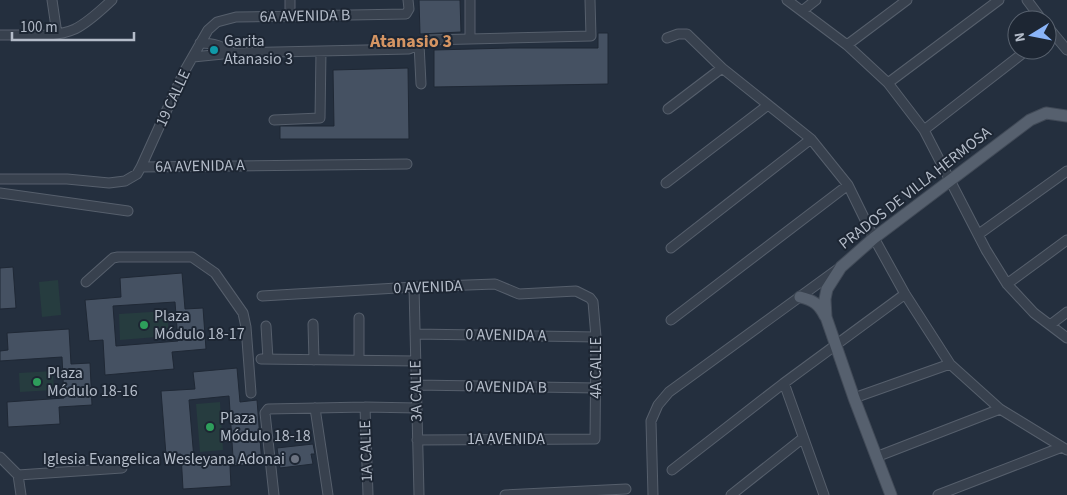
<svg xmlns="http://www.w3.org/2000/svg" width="1067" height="495" font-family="'Source Sans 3',sans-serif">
  <rect width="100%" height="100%" fill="#242f3e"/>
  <path fill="#263c3f" d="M58 280 61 315 42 317 39 282Z
    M167 311 169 336 120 340 119 314Z
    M53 371 54 390 20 392 19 373Z
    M220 402 223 450 200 452 196 404Z"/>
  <path fill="#455162" stroke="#1f2835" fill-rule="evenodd" d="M419 0H460L461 32 420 34Z
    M598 33H608V84L434 87V50L510 48H598Z
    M408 68 409 139H280V126H334L333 70Z
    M13 267 16 308 0 309V268Z
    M182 273 185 309 203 308 206 349 172 352 174 369 105 375 103 340 89 341 85 300 121 297 120 278ZM175 302 178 341 116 346 113 306Z
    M69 329 71 364 90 363 92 405 59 407 60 424 8 427 7 402 64 398 62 357 0 361V351L8 350 7 333Z
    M237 368 240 402 257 400 262 464 230 466 231 486 183 489 181 454 166 455 161 391 195 389 193 372ZM229 396 233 457 194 459 189 400Z
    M313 444 315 454H311L313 464 280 468 277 448Z"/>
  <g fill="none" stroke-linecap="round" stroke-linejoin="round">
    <defs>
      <path id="minor" d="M52 0 57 34
        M470 0V39
        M787 0 847 45 888 83 924 130 986 250 1007 284 1034 313 1067 338
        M1027 0 1042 20
        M802 11 816 0
        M290 16V0
        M1047 26 1067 50
        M0 35C23 34 53 39 75 29 89 22 101 10 112 0
        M667 38 678 34H687L722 68 811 139 848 185 874 238 905 294 950 364 1000 409 1067 450
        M200 43C214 43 222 46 233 53
        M419 44 421 84
        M847 45 907 0
        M193 57 233 53 409 49 429 40 591 36 590 0
        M888 83 999 0
        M668 109 722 68
        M274 120 320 118 321 51
        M924 130 1027 50
        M141 167 407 164
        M0 179H67L109 183 125 181 137 174 141 167 184 72 208 30 217 22 236 17 406 14 409 9 408 0
        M666 183 768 105
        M0 193 128 211
        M979 234 1067 171
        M671 248 811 139
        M86 282 113 258 118 257H192L215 273 243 313 246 327 251 393
        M1007 284 1067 240
        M414 287 419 495
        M262 296 414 287 495 284 519 294 576 291 590 298 593 302 596 337 595 439 417 440
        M359 318V360
        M671 320 848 185
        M313 324 314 360
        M1050 325 1067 312
        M266 326 268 359
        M415 334 596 337
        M261 359 416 361
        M784 383 824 495
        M416 385 596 388
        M854 398 950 364
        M365 407 368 495
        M315 408 328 495
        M0 457 18 475
        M876 457 1000 409
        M672 470 784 383 905 294
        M18 475 122 468
        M18 475 21 495
        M274 495 265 413 268 409 365 407 417 408
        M505 495 626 489
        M653 495 651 421 658 405 669 392 838 269
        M731 495 803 438
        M938 495 1062 447"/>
      <path id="major" d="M800 297C813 300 819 304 825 316
        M891 495 854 398 826 317 825 299 827 289 841 267 874 238 1030 120 1046 113 1067 116"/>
    </defs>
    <use href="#minor" stroke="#565f6c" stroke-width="11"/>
    <use href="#major" stroke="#414a57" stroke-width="13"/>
    <use href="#minor" stroke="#38414e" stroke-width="9"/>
    <use href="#major" stroke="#56606e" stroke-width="11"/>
  </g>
  <circle fill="#0f9aa8" stroke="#1d2633" stroke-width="2" cx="214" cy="50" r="5"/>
  <g fill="#2e9e5b" stroke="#1d2633" stroke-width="2">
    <circle cx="144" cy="325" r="5"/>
    <circle cx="37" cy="382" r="5"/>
    <circle cx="210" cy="427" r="5"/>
  </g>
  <circle fill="#6b7280" stroke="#1d2633" stroke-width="2" cx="295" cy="459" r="5"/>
  <g text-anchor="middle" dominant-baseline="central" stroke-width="4" stroke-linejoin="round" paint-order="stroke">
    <g font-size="16" fill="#b4bcc9" stroke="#1d2633">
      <text transform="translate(305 16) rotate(-1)">6A AVENIDA B</text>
      <text transform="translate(173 98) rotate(-65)">19 CALLE</text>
      <text transform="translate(200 166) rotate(-1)">6A AVENIDA A</text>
      <text transform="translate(915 188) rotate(-38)">PRADOS DE VILLA HERMOSA</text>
      <text transform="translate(428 287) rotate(-2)">0 AVENIDA</text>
      <text transform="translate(506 335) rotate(1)">0 AVENIDA A</text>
      <text transform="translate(596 368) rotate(-90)">4A CALLE</text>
      <text transform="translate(506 387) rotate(1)">0 AVENIDA B</text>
      <text transform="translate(416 391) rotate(-91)">3A CALLE</text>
      <text x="506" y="439">1A AVENIDA</text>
      <text transform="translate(366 451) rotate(-92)">1A CALLE</text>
    </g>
    <g font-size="16" fill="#b4bcc9" stroke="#1d2633" text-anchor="start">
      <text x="224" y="41">Garita<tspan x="224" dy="18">Atanasio 3</tspan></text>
      <text x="154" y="316">Plaza<tspan x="154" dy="18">Módulo 18-17</tspan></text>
      <text x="47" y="373">Plaza<tspan x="47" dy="18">Módulo 18-16</tspan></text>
      <text x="220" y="418">Plaza<tspan x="220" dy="18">Módulo 18-18</tspan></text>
      <text x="285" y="459" text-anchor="end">Iglesia Evangelica Wesleyana Adonai</text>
    </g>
    <g font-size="18" font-weight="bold" fill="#d59563" stroke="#1d2633">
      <text x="411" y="41">Atanasio 3</text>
    </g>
  </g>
  <g transform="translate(1032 35) rotate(260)"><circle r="24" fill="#1d2633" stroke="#59626f"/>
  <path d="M0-4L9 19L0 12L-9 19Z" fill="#8ab4f8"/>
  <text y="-8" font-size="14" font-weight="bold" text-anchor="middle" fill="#b4bcc9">N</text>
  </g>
  <path d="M12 32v8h122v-8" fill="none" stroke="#b4bcc9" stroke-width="2.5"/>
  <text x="20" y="32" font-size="15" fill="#b4bcc9" stroke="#1d2633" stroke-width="4" paint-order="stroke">100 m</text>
</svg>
